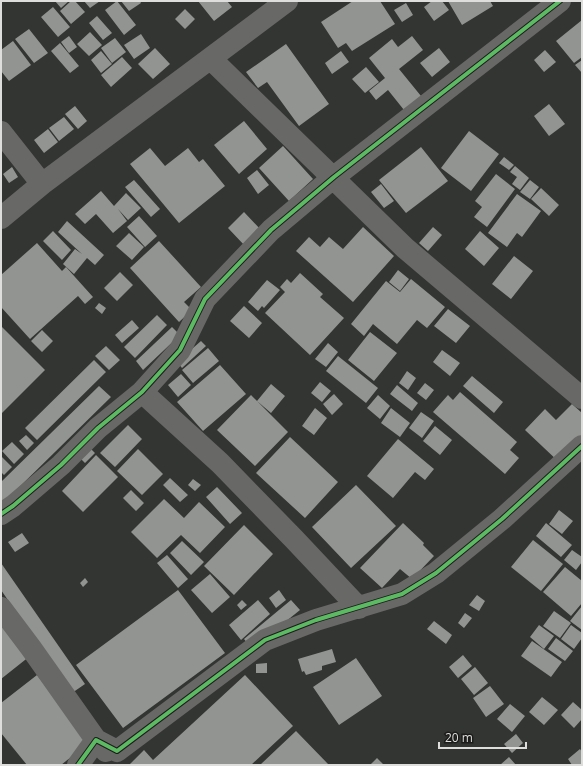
<svg xmlns="http://www.w3.org/2000/svg" width="583" height="766" font-family="'Open Sans',sans-serif">
  <rect width="100%" height="100%" fill="#333532"/>
  <path fill="#929491" d="M55 1H69L61 8Z
    M71 1H75L85 12 71 24 60 11Z
    M84 1H100L90 8Z
    M117 1 136 25 124 35 105 10Z
    M121 1H140L141 3 129 11Z
    M198 1H227L232 7 214 21Z
    M353 1H380L395 24 352 51 346 43 338 48 321 22Z
    M432 1H442L449 10 434 21 424 7Z
    M448 1H490L493 6 462 25Z
    M406 3 413 15 402 22 394 10Z
    M53 7 70 27 58 37 41 17Z
    M185 9 195 19 185 29 175 19Z
    M97 16 112 33 103 40 89 23Z
    M582 20V57L574 63 556 41Z
    M29 29 48 53 34 63 15 39Z
    M90 32 102 45 89 56 77 44Z
    M141 34 150 48 134 59 124 45Z
    M69 36 77 47 69 53 61 42Z
    M412 36 423 50 399 69 421 96 404 110 388 90 376 100 369 91 385 78 369 58 392 39 398 47Z
    M115 38 126 52 112 63 101 48Z
    M13 41 31 65 9 81 1 71V50Z
    M60 43 79 66 70 73 51 51Z
    M286 44 329 104 299 126 267 82 258 88 246 72Z
    M155 48 170 64 153 79 138 64Z
    M439 48 450 62 432 77 420 63Z
    M545 50 556 62 544 72 534 60Z
    M101 51 112 64 101 73 91 60Z
    M341 51 349 62 332 74 325 63Z
    M122 57 132 68 111 87 101 75Z
    M582 60V73L575 65Z
    M366 67 379 82 365 93 352 79Z
    M549 104 565 124 549 136 534 116Z
    M75 106 87 121 78 129 65 114Z
    M64 117 74 129 59 141 49 128Z
    M244 121 267 149 239 174 214 145Z
    M48 129 58 142 44 153 34 140Z
    M469 131 499 154 471 191 441 168Z
    M283 146 313 179 289 201 259 168Z
    M421 147 448 181 406 213 379 180Z
    M150 148 165 166 188 148 199 162 203 159 225 186 179 223 130 164Z
    M504 157 514 165 509 170 499 163Z
    M515 166 529 178 520 190 512 184 517 177 510 172Z
    M12 167 18 177 9 183 3 174Z
    M257 170 269 185 258 194 247 178Z
    M496 174 515 189 487 227 474 217 482 207 475 201Z
    M134 180 160 209 151 217 125 187Z
    M530 180 539 187 530 199 520 192Z
    M381 184 394 201 384 208 371 192Z
    M541 188 559 205 549 216 531 199Z
    M101 191 114 206 126 193 141 208 128 220 118 209 127 221 113 233 96 214 85 224 75 214Z
    M517 194 541 211 522 237 517 233 507 247 488 233Z
    M244 212 261 230 245 246 228 228Z
    M139 216 157 236 145 247 127 227Z
    M67 221 104 255 95 265 87 258 74 274 63 264 75 249 82 254 58 232Z
    M363 227 394 256 353 302 296 251 309 237 320 247 329 237 343 249Z
    M433 227 442 235 428 251 419 243Z
    M53 231 71 250 62 260 43 241Z
    M480 231 499 248 484 266 465 249Z
    M129 233 144 247 132 260 116 246Z
    M159 241 201 287 184 302 192 310 179 322 130 268Z
    M37 243 62 271 66 267 93 297 85 304 78 296 30 339 1 307V275Z
    M514 256 533 271 511 299 492 284Z
    M398 270 409 279 400 291 389 282Z
    M120 272 133 285 117 301 104 288Z
    M300 273 323 294 320 297 344 318 310 355 265 313 285 292 280 287 287 279 291 283Z
    M411 279 445 307 427 328 417 320 397 344 373 324 364 336 351 324 386 281 400 292Z
    M267 280 280 290 264 308 262 306 258 311 248 302Z
    M99 303 106 308 102 314 95 308Z
    M244 306 262 323 249 338 230 321Z
    M448 309 470 326 456 343 434 326Z
    M157 315 167 325 135 358 124 347Z
    M132 320 139 328 122 343 115 335Z
    M1 326 45 370 1 414Z
    M172 327 180 335 143 370 136 361Z
    M42 330 53 341 42 352 31 341Z
    M370 332 397 353 374 381 348 360Z
    M201 341 206 346 182 368 177 362Z
    M328 343 338 352 326 367 315 359Z
    M106 346 120 360 109 370 95 356Z
    M208 348 219 361 193 383 182 370Z
    M442 350 460 363 450 376 433 362Z
    M338 356 378 388 366 403 326 371Z
    M94 360 106 372 37 440 25 428Z
    M220 365 246 394 203 431 177 402Z
    M407 371 416 378 408 390 399 383Z
    M181 374 191 385 178 397 168 385Z
    M472 376 503 402 494 413 463 386Z
    M320 382 331 391 322 402 311 393Z
    M425 383 434 390 426 400 417 393Z
    M271 384 285 396 271 413 257 401Z
    M397 385 418 403 412 411 390 394Z
    M99 386 111 397 1 505V482Z
    M460 392 517 442 510 450 519 458 505 474 433 412 448 395 453 400Z
    M334 394 343 404 332 415 323 404Z
    M251 395 288 432 255 466 217 430Z
    M378 395 390 406 380 419 367 408Z
    M572 404 582 413V440L560 463 525 430 545 409 556 420Z
    M315 408 327 418 314 435 302 426Z
    M391 408 410 423 400 437 381 423Z
    M421 412 434 421 422 438 409 428Z
    M128 425 142 439 115 467 100 453Z
    M435 426 452 440 440 455 423 441Z
    M26 435 34 443 27 450 19 441Z
    M290 437 338 482 305 518 256 473Z
    M398 439 434 469 425 480 415 472 393 498 367 476Z
    M12 442 24 454 14 464 2 451Z
    M90 448 95 453 85 463 80 458Z
    M138 449 163 474 142 495 117 471Z
    M96 455 118 477 83 512 62 491Z
    M1 456 12 467 4 475 1 472Z
    M170 478 188 495 180 502 163 485Z
    M193 479 201 485 195 491 188 485Z
    M356 485 396 526 351 568 312 527Z
    M217 487 242 513 230 524 206 497Z
    M131 490 144 503 136 511 123 498Z
    M164 499 184 518 199 502 225 527 200 553 181 535 157 558 131 532Z
    M559 510 573 521 562 534 549 524Z
    M403 523 424 543 423 545 434 556 412 579 400 569 382 588 360 568Z
    M546 523 572 545 561 557 536 536Z
    M244 525 273 554 234 595 204 566Z
    M22 533 29 543 15 552 8 542Z
    M533 540 563 564 541 591 511 567Z
    M182 541 204 562 191 575 170 553Z
    M572 550 582 557V562L576 570 564 560Z
    M167 555 188 579 178 588 157 563Z
    M1 563 85 684 72 693 1 590Z
    M565 567 582 581V603L571 616 543 592Z
    M210 574 230 597 212 613 191 590Z
    M85 578 88 582 83 587 80 583Z
    M178 590 225 653 123 728 76 665Z
    M279 590 286 600 276 608 269 598Z
    M477 595 485 601 479 611 469 605Z
    M242 600 247 605 241 610 237 605Z
    M258 600 270 614 241 640 229 625Z
    M291 600 300 610 264 639 248 644 244 639Z
    M582 606V630L570 621Z
    M554 611 571 623 560 638 543 626Z
    M465 613 472 618 464 628 458 623Z
    M1 620 30 656 1 679Z
    M434 621 452 635 446 644 427 629Z
    M539 625 554 636 544 649 530 637Z
    M571 625 582 633V638L574 649 561 639Z
    M556 638 573 651 565 661 548 649Z
    M532 641 562 662 551 677 521 656Z
    M332 649 336 662 322 666V670L306 675 304 671 302 672 298 659Z
    M463 655 472 666 458 678 449 667Z
    M356 658 382 696 339 725 313 687Z
    M267 663V673H256V664Z
    M475 667 488 683 474 695 461 679Z
    M37 675 90 742 61 765H27L1 733V703Z
    M245 675 293 726 251 765H131L130 764 144 750 153 760Z
    M490 686 504 704 486 717 473 698Z
    M542 697 558 710 544 725 529 712Z
    M573 702 582 710V719L574 728 561 715Z
    M510 704 525 716 512 732 497 719Z
    M296 731 329 765H260Z
    M516 734 523 743 512 753 504 744Z
    M580 749 582 752V764L572 765 568 759Z
    M509 757 516 765H500Z
    M377 758 384 765H370Z"/>
  <g fill="none" stroke-linecap="round" stroke-linejoin="round">
    <path stroke="#686867" stroke-width="22" d="M211 59 405 248 582 398
      M1 132 42 184
      M1 218 42 184 287 1
      M142 392 220 463 294 539 359 608
      M1 514 13 506 61 465 98 428 142 392 180 350 205 299 271 230 334 177 560 1
      M1 608 31 648 96 740 106 751
      M78 765 96 740 117 751 265 640 316 620 402 594 436 573 502 519 582 446"/>
    <defs>
      <path id="cycleway" d="M1 514 13 506 61 465 98 428 142 392 180 350 205 299 271 230 334 177 560 1
        M78 765 96 740 117 751 265 640 316 620 402 594 436 573 502 519 582 446"/>
    </defs>
    <use href="#cycleway" stroke="#1c1d1b" stroke-width="6"/>
    <use href="#cycleway" stroke="#5cba63" stroke-width="4"/>
  </g>
  <rect width="583" height="766" fill="none" stroke="#dedfdc" stroke-width="4"/>
  <path d="M439 742v6h87v-6" fill="none" stroke="#dedfdc" stroke-width="2"/>
  <text x="445" y="742" font-size="12" fill="#dedfdc" stroke="#1c1d1b" stroke-width="3" paint-order="stroke">20 m</text>
</svg>
